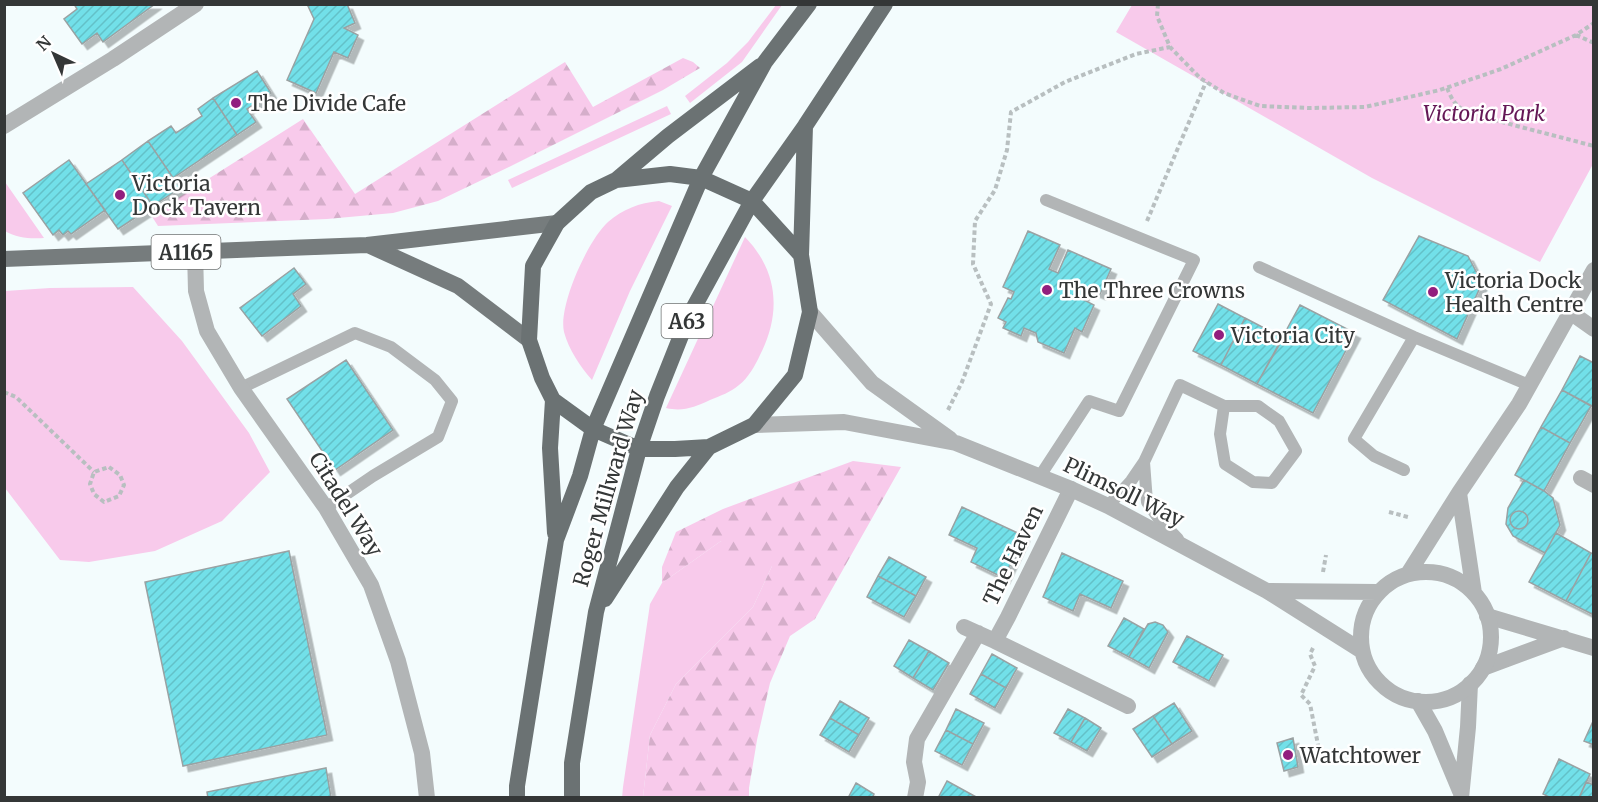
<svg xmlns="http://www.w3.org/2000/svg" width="1598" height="802" font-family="Merriweather,serif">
  <defs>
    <pattern id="forest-firs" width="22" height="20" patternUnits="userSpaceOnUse" patternTransform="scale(1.5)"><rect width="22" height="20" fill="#f8caeb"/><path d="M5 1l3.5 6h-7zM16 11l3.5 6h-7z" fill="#d5aeca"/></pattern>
    <pattern id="building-hatch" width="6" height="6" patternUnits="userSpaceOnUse" patternTransform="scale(1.5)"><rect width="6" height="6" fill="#72e0e9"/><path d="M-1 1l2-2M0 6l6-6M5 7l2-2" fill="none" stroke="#63c1c8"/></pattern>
    <filter id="shadow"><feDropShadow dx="5.5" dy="5.5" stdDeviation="0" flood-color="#0004"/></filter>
  </defs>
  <rect width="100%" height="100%" fill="#f3fcfd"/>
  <path fill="#f8caeb" d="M776 5H782L742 62 690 103 685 96 727 63 748 42Z
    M1132 5H1593V164L1540 262 1372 178 1116 32Z
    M667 106 671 114 512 188 508 180Z
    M4 182H5L44 238C30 239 17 238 5 231Z
    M659 201 672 206 630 291 592 380C580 366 569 350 564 332 558 306 588 240 608 222 623 209 639 203 659 201Z
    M745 237C779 272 781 314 760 355 755 366 748 378 739 385 731 392 720 396 710 400 695 407 683 412 666 408Z
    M133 287 182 341 249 433 270 472 222 521 155 551 89 562 60 560 5 488V291L50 288Z
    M721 541 772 566 753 607 676 684 650 735 643 797 622 798 623 787 650 604 662 583Z"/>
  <path fill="url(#forest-firs)" d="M683 58 693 62 700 68 663 90 513 165 438 201 393 213 327 219 158 226 151 215 303 119 355 194 565 62 593 107Z
    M853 461 901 467 815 619 790 636 770 683 757 740 749 788V797H643L650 735 676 684 753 607 772 566 731 568 721 541 662 583V567L676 532 723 509Z"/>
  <path fill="url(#building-hatch)" stroke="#9aa2a3" stroke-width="1.5" filter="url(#shadow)" d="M74 4H155L103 42 97 33 82 44 64 19 77 9Z
    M307 4H347L355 23 344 28 358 35 348 58 334 52 316 93 287 80 314 19Z
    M257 71 271 93 247 109 256 122 237 135 213 98Z
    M213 98 237 135 173 178 148 141 171 126 176 133 202 116 198 109Z
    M148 141 180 188 153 206 122 160Z
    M69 160 105 210 71 234 68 231 63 235 59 230 53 235 23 193Z
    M122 160 153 206 118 229 86 184Z
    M1028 231 1060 245 1049 269 1058 273 1068 250 1111 269 1100 294 1086 288 1082 299 1094 305 1082 332 1075 328 1064 353 1038 342 1036 333 1024 328 1021 336 1003 328 1006 322 998 318 1008 298 1011 299 1014 292 1003 287Z
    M1419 236 1468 256 1482 283 1457 339 1383 300Z
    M294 268 306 284 293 294 301 306 262 336 240 308Z
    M1218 304 1245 318 1221 365 1193 351Z
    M1300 305 1355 333 1313 413 1257 384Z
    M1245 318 1283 338 1257 384 1221 365Z
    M1580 356 1594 363V407L1562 390Z
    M346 360 393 430 335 470 287 399Z
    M1562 390 1591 406 1570 443 1541 427Z
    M1541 427 1570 443 1544 491 1515 475Z
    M1524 480 1544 491 1553 498 1560 525 1545 553 1513 536 1506 524 1508 508Z
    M962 507 1024 536 1004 578 971 562 977 548 949 535Z
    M1510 520a9 9 0 1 1 18 0a9 9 0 1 1-18 0Z
    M1556 533 1591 553 1566 601 1529 582Z
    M289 551 327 735 183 766 145 582Z
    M1062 553 1123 581 1111 608 1080 594 1073 611 1043 597Z
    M1591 553 1594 554V615L1566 601Z
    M889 557 926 577 916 596 878 576Z
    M878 576 916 596 904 617 867 597Z
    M1124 618 1144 629 1129 657 1108 646Z
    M1155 622 1163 625 1168 632 1149 668 1129 657 1148 624Z
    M1187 636 1223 655 1209 681 1173 662Z
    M909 640 929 651 913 678 894 666Z
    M929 651 949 663 933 690 913 678Z
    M992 654 1017 668 1006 688 981 674Z
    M981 674 1006 688 995 708 970 694Z
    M840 701 869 718 859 735 830 718Z
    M1174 703 1192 731 1172 744 1153 716Z
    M956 709 984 723 973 744 946 730Z
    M1068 709 1085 718 1071 742 1054 733Z
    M1153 716 1172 744 1152 757 1133 729Z
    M830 718 859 735 849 752 820 735Z
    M1085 718 1101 728 1087 751 1071 742Z
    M1594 719V745L1584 741Z
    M946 730 973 744 962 765 935 751Z
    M1293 738 1298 767 1284 771 1277 743Z
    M1559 759 1590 774 1579 798H1551L1543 794Z
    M326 768 331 798H208L207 792Z
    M947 781 978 798H938Z
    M1586 782 1594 785V798H1579Z
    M856 783 874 794 872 798H848Z"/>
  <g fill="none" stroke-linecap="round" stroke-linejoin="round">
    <path stroke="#b8bfc0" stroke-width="4" stroke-dasharray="4.5 3" stroke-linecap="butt" d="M1158 4 1157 16 1170 47 1200 78 1224 93 1260 106 1309 108 1365 107 1440 90 1501 69 1576 35 1594 23
      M1576 35 1594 43
      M1447 88C1453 102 1456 107 1471 114L1594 146
      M1147 221 1206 82
      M4 392 16 397 94 472
      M948 410 962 382 991 304 973 264 975 221 995 190 1007 150 1011 112 1065 82 1136 54 1170 47
      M109 467 120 475 124 485 119 496 104 502 94 494 90 484 94 472Z
      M1389 512 1408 517
      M1323 572 1326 555
      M1313 648 1310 654 1315 666 1301 695 1310 704 1321 760"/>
    <path stroke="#b2b5b6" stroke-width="12" d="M1259 267 1414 337 1529 385
      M241 388 355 333 391 347 435 380 452 401 438 437 373 476 326 508
      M1144 462 1147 502 1159 519 1178 539
      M1404 470 1374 456 1354 439 1414 337
      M1040 476 1089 401 1119 411 1194 260 1046 200
      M1108 506 1131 481 1144 462 1180 385 1224 406H1258L1279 421 1296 451 1272 483 1253 482 1225 464 1220 434 1224 406"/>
    <path stroke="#b2b5b6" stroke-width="16" d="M195 251 196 291 207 331 241 388 326 508 371 585 398 661 422 753 427 798
      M1570 312 1594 329
      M1581 478 1594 485
      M1487 616 1594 648
      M964 627 995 641 1008 617 1071 489
      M995 641 1128 706
      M1483 668 1564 638
      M1418 701 1435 731 1460 791
      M915 798 918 782 914 762 917 739 978 633
      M1461 798 1468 727 1470 684"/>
    <path stroke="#b2b5b6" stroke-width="16" d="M4 126 113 59 196 4
      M810 312 872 383 950 439
      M754 425 844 422 956 443 1071 489 1108 506 1267 591 1362 651
      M1459 493 1474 593
      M1361 637a65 65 0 1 1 130 0a65 65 0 1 1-130 0Z
      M1408 574 1459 493 1519 404 1594 270
      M1268 591 1378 592"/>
    <path stroke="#767c7d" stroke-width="16" d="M368 245 458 286 529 340
      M4 259 367 245 557 223"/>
    <path stroke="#6b7273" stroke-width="16" d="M616 180 668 136 760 66
      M801 255 752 201 701 178 670 174 616 180 591 192 557 223 533 266 529 340 542 378 553 400 593 429 639 449H675L709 447 754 425 795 375 810 312 801 255 805 126
      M553 400 550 448 555 533
      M605 599 677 487 709 447
      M517 798V786L556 540 580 476 593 429 701 178 765 62 809 4
      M572 798V763L596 612 639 449 657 396 688 318 752 201 805 126 885 4"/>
  </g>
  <g fill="#921f7e" stroke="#fff" stroke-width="2">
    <circle cx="236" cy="103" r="6"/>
    <circle cx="120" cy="195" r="6"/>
    <circle cx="1047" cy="290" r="6"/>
    <circle cx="1433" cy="292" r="6"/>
    <circle cx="1219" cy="335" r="6"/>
    <circle cx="1288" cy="755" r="6"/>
  </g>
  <g text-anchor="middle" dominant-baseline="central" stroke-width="5" stroke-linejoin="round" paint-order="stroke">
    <g fill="#fff" stroke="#717373" stroke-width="1.5">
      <rect x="151.5" y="235" width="69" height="34" rx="4.5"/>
      <rect x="661.5" y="304" width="51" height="34" rx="4.5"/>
    </g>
    <g font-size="20" font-weight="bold" fill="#343737">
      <text x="186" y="252">A1165</text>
      <text x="687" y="321">A63</text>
    </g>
    <g font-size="21" fill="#343737" stroke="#fff" text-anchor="start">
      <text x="248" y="103">The Divide Cafe</text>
      <text x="132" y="183">Victoria<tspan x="132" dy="24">Dock Tavern</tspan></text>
      <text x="1445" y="280">Victoria Dock<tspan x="1445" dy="24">Health Centre</tspan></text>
      <text x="1059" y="290">The Three Crowns</text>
      <text x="1231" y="335">Victoria City</text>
      <text x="1300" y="755">Watchtower</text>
    </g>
    <g font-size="21" font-style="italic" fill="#641756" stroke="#fff">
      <text x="1484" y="113">Victoria Park</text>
    </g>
    <g font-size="21" fill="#343737" stroke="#fff">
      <text transform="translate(608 488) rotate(-74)">Roger Millward Way</text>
      <text transform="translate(1124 492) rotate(26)">Plimsoll Way</text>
      <text transform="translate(346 504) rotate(58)">Citadel Way</text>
      <text transform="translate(1013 555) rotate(-64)">The Haven</text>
    </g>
  </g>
  <rect width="1598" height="802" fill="none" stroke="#343737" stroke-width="12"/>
  <g transform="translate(54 54) rotate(316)" stroke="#ffffff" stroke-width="4.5" paint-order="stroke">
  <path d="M0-4.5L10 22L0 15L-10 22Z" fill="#343737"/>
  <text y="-9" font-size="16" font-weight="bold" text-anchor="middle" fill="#343737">N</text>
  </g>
</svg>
